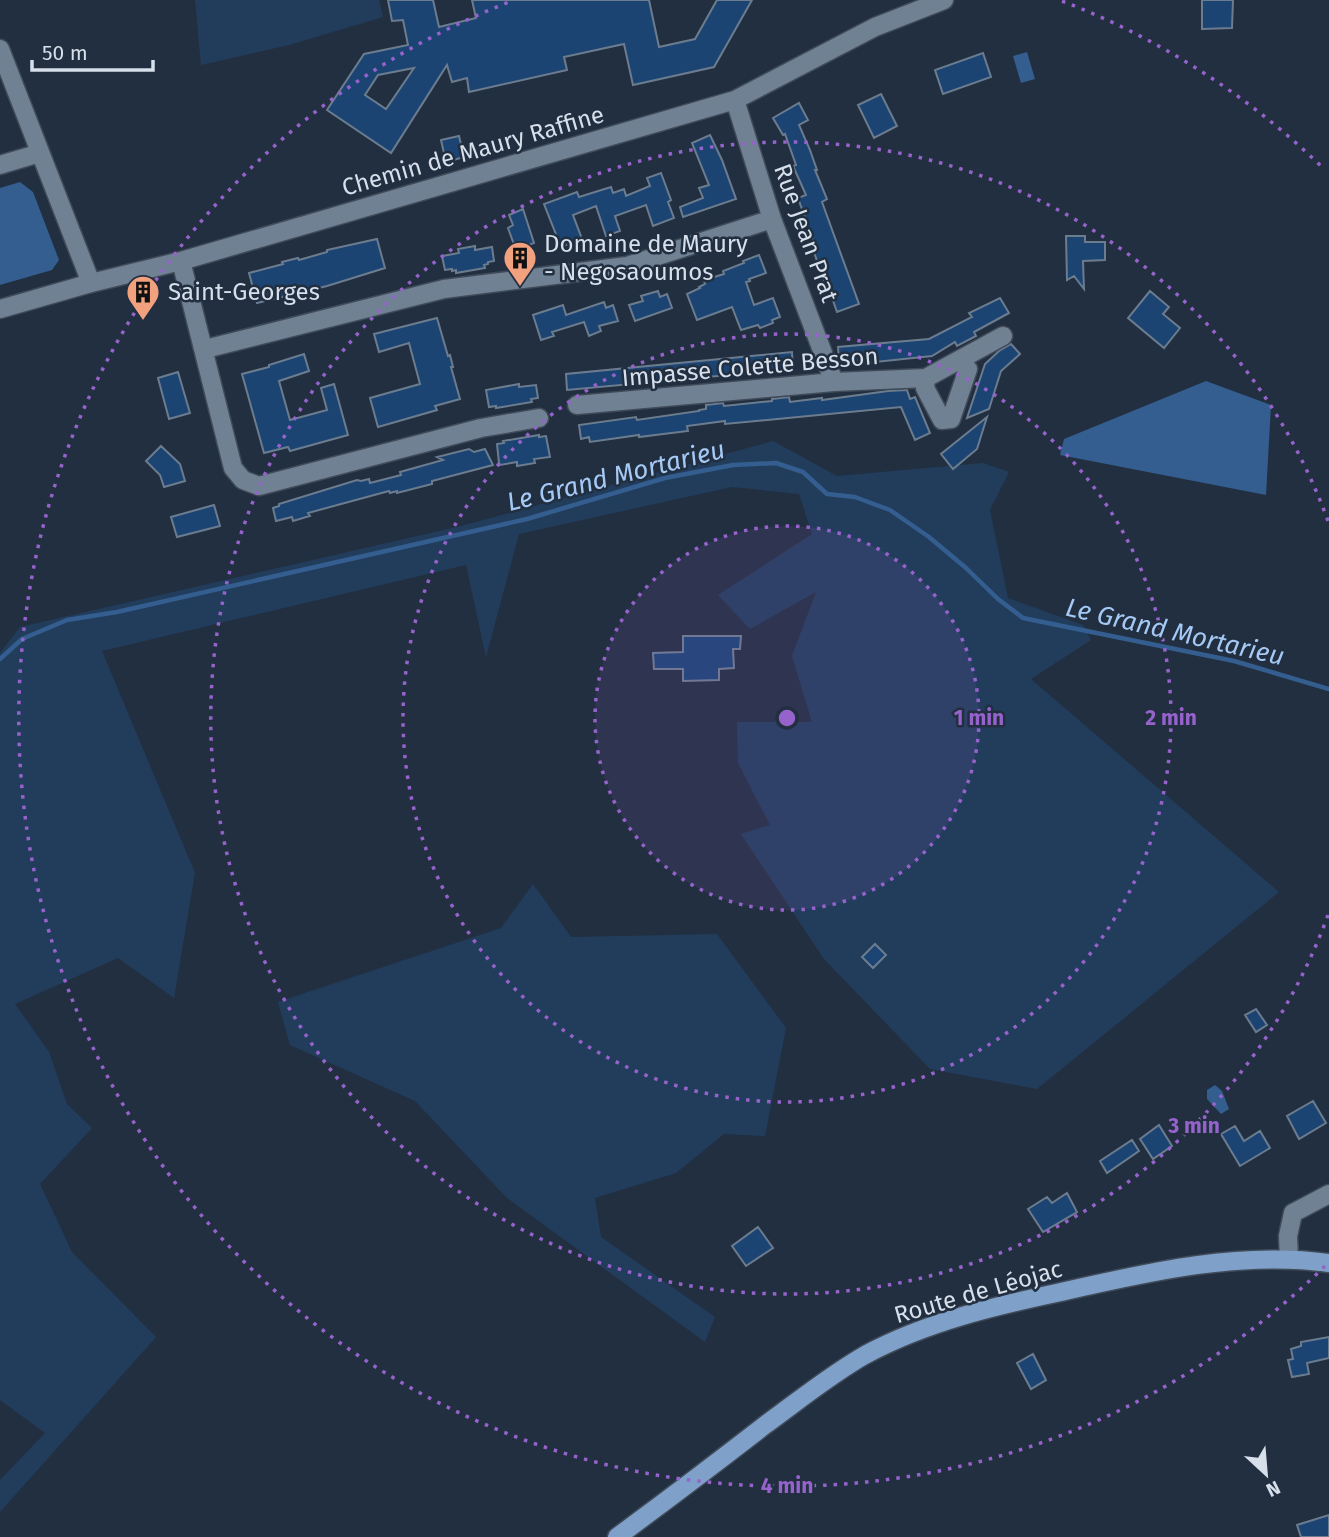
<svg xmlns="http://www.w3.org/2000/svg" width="1329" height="1537" font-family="'Fira Sans',sans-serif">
  <rect width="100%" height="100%" fill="#222f40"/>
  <path fill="#223d5c" d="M195 0H379L383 17 289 45 201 65Z
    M773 441 837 476 983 463 1009 472 990 510 1008 598 1083 625 1091 640 1031 679 1279 892 1037 1089 930 1069 824 959 741 834 770 825 738 763 737 722H812L792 656 816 592 750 629 718 595 812 534 799 494 732 487 519 534 486 657 466 565 102 651 195 873 174 998 118 958 15 1004 49 1052 67 1104 92 1128 40 1184 72 1252 156 1337 0 1512V1480L45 1433 0 1400V653L20 627 461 526Z
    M533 884 571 937 717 934 786 1028 765 1136 724 1134 676 1173 595 1198 601 1237 715 1317 705 1342 507 1198 415 1101 290 1045 278 1002 501 928Z"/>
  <path fill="#345e8f" d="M1027 52 1035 79 1021 83 1013 56Z
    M20 182 33 192 59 260 52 270 0 285V188Z
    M1206 381 1271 405 1266 495 1060 455 1064 439Z
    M1215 1085 1222 1091 1229 1109 1221 1114 1207 1099V1090Z"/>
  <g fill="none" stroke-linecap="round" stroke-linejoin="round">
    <path stroke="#345e8f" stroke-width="4.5" d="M0 659 22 639 67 620 117 612 527 519 665 478 733 465 776 463 803 472 827 494 855 497 890 510 929 537 966 568 998 599 1023 618 1234 661 1329 689"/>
  </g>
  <path fill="#1b4473" stroke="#6c7c8f" stroke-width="2" fill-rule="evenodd" d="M388 0H433L439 27 476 18 472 0H649L659 47 695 39 717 0H752L714 67 633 85 624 44 564 57 567 70 469 92 467 78 452 82 447 65 391 153 327 110 364 54 408 45 403 20 392 21ZM414 68 386 109 365 95 378 75Z
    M1202 0H1233L1232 28 1202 29Z
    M983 53 991 77 943 94 935 70Z
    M881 94 897 126 874 138 858 105Z
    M799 103 808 120 799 125 810 150 817 170H815L827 199 822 202 859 304 837 312 829 289H827L811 244 814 243 798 198 806 195 793 166 796 165 785 134 783 135 773 118Z
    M710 135 722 160 736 199 683 217 680 207 703 198 699 188 709 185 692 143Z
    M459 136 464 157 446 162 441 140Z
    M661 173 671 200 668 202 674 218 653 226 646 205 615 216 620 231 606 236 596 206 573 215 582 239 561 247 544 204 577 192 579 197 611 187 613 193 624 189 626 196 650 186 647 178Z
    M523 209 534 243 516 250 508 228 513 225 509 215Z
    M1066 236H1085V242H1105V260L1083 261 1084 289 1074 276 1067 280Z
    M377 239 385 268 327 286 257 303 249 273 283 264 282 262 298 258 299 260 327 252V250Z
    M475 246V250L492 247 494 261 488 262V264L484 265 485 268 456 273V270L452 271V269L445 270 442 256 459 253 458 249Z
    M759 255 766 273 749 279 750 281 746 282 754 305 773 298 780 317 772 320 773 323 760 328 758 325 741 330 732 307 697 320 687 294 700 288 699 287 705 284 704 280 724 274 723 271 744 263 743 261Z
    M658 291 660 297 667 294 672 308 635 321 629 305 643 301 641 296Z
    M1150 291 1169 307 1163 314 1180 328 1164 348 1128 318Z
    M1000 298 1009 313 974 332 976 336 957 346 955 342 932 356 847 365V362H839L838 347 929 339 972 317 969 313Z
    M604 302 606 308 613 305 618 321 599 326 601 331 589 336 584 322 552 332 554 336 541 340 533 315 563 305 566 315Z
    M437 318 448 356 450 355 453 367H451L460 399 435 406 437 410 378 427 370 398 420 384 409 343 379 352 374 334Z
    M1011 344 1020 354 1001 371 989 409 967 418 985 364 999 351Z
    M792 352 793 369 567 390 566 374Z
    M304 354 309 371 279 381 290 420 327 410 321 388 334 384 348 435 290 451 288 447 264 453 242 374 269 367V365Z
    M178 372 190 413 169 419 158 378Z
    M519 384V387L536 385 538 398 531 399 532 402 496 408V406L489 407 486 390Z
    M907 390 910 399 915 397 930 433 915 440 901 407 725 424V421L687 426 688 431 639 437V435L590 442 589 437 581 439 579 425 636 417 637 420 699 411V410L706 409V405L723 403 724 406 772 401V399L789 397 790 402 822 398V400L888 391Z
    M987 417 977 449 953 469 941 454Z
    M539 435V437L546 436 550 457 534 459 535 463 517 466V462L500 465 499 463 497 444 504 443 503 441Z
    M161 446 180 464 185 481 164 487 160 475 146 461Z
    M469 449 474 452 485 449 493 465 432 481V484L397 493V491L390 493 389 491 308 513 310 516 293 521 292 517 276 521 273 508 279 506V504L357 480 361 481 369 479 370 483 401 475 400 472 443 460 437 457Z
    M214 505 220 526 177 537 171 517Z
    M683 636H741L740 649H733L734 668 719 669V680L683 681V669H654L653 653 683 652Z
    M875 944 886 955 873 968 862 957Z
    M1256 1009 1267 1025 1256 1032 1245 1015Z
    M1313 1101 1326 1123 1299 1139 1287 1116Z
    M1159 1125 1172 1146 1153 1159 1140 1139Z
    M1235 1126 1244 1141 1260 1131 1270 1148 1240 1166 1221 1134Z
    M1132 1140 1139 1151 1107 1173 1100 1161Z
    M1067 1193 1077 1212 1043 1232 1028 1209 1047 1197 1052 1203Z
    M758 1227 773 1248 746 1266 732 1246Z
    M1329 1337V1358L1307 1363 1309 1374 1292 1377 1288 1360 1293 1359 1291 1349 1301 1346V1342Z
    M1033 1354 1046 1380 1031 1389 1017 1363Z
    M1329 1515V1537H1301L1297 1525Z"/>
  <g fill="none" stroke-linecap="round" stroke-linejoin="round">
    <defs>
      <path id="minor" d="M0 49 91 283
        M735 100 772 219 834 382
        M0 165 40 153
        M181 261 233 468 243 480 259 486 481 428 539 418
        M0 309 91 283 181 261 735 100 875 27 944 0
        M205 349 444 289 627 266 772 219
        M926 378 925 388 942 420 951 419 968 369 959 360
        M577 405 834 382 926 378 1003 336
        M1289 1259 1288 1236 1293 1213 1329 1194"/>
      <path id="major" d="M617 1537C667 1500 716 1463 765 1425 798 1401 830 1375 865 1355 926 1322 995 1306 1061 1292 1149 1272 1239 1251 1329 1263"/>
    </defs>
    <use href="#minor" stroke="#404b59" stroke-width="21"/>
    <use href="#major" stroke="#404b59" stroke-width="21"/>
    <use href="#minor" stroke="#718194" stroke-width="18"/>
    <use href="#major" stroke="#7ea0c9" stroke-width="18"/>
  </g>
  <circle cx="787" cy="718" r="192" fill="#9662cc" fill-opacity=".12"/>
  <g fill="none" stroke="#9662cc" stroke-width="3.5" stroke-dasharray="3.5 7">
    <circle cx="787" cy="718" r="192"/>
    <circle cx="787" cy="718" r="384"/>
    <path d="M1328 915A576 576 0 1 1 1328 521"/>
    <path d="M1325 1266A768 768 0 1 1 512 1M1062 1A768 768 0 0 1 1325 170"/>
  </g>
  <defs>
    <symbol id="building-pin" viewBox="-11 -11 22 30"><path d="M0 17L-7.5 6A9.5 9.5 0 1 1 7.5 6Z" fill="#f2a17e" stroke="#222f40"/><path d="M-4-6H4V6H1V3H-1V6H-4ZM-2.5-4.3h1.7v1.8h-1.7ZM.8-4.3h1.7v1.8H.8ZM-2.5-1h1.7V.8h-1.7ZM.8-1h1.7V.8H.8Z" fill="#111"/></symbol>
  </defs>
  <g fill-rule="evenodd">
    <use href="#building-pin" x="501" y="239" width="38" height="52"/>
    <use href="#building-pin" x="124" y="273" width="38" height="52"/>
  </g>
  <g text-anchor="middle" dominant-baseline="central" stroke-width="5" stroke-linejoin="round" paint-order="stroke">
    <g font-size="24" fill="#d6dfea" stroke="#222f40">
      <text transform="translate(473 151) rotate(-16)">Chemin de Maury Raffine</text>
      <text transform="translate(806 233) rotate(70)">Rue Jean Prat</text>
      <text transform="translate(750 367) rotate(-5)">Impasse Colette Besson</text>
      <text transform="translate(978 1292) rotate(-16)">Route de Léojac</text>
    </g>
    <g font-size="24" fill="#d6dfea" stroke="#222f40" text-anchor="start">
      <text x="544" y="244">Domaine de Maury<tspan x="544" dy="28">- Negosaoumos</tspan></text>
      <text x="168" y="292">Saint-Georges</text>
    </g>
    <g font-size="26" font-style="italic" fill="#a5c9f5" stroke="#222f40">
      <text transform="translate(616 476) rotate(-14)">Le Grand Mortarieu</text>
      <text transform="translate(1175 632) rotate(13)">Le Grand Mortarieu</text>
    </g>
  </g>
  <circle cx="787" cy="718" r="10" fill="#9662cc" stroke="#222f40" stroke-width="3.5"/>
  <g font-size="21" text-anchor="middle" font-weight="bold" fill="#9662cc" stroke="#222f40" stroke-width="5" stroke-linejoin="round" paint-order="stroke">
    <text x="979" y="725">1 min</text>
    <text x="1171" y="725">2 min</text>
    <text x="1194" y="1133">3 min</text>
    <text x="787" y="1493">4 min</text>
  </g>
  <g transform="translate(1266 1474) rotate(154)" stroke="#222f40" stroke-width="5" paint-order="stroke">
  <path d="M0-5L12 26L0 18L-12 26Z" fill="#d6dfea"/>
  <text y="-10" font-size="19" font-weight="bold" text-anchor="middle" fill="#d6dfea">N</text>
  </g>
  <path d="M32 60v10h121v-10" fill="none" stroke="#d6dfea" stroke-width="3.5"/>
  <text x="42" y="60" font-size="21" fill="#d6dfea" stroke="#222f40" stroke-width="5" paint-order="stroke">50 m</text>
</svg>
